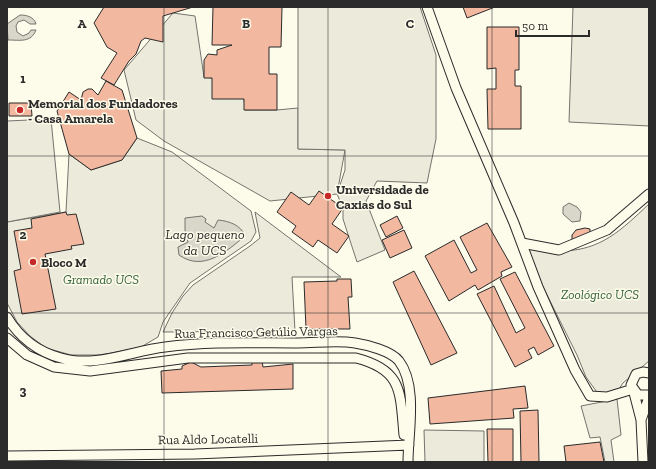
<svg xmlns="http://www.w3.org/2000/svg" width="656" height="469" font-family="'Zilla Slab',serif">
  <rect width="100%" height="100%" fill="#fdfbea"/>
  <path fill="#ecebdb" stroke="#74746e" d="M573 7H649V126L569 122Z
    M173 13 195 16 204 77 212 78 244 99 245 110H277L298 108V149L345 150 337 194 270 201 164 141 136 120 124 70Z
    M137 138 172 152 251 211 256 232 251 241 190 283 163 322 158 337 141 347 101 355H71L46 348 30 336 17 322 7 303V222L66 212 69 154 91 170 122 160Z
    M649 204V361L623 383 619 389 599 395 586 377 577 355 534 269 526 247C537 248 549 251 560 251 601 251 621 230 649 204Z"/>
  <path fill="#eceadb" stroke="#74746e" d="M298 7H420L436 55V139L427 183 377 181 366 201 385 250 357 262 343 219V208L337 194 345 170V150L298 149Z
    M51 119 60 212 7 222V121Z
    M255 212 341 277H292L295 331 163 332 172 313 183 296 193 285 250 246 260 238Z
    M617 399 621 435 611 440 614 462H605L600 437 590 438 581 406Z
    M424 430 484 431V462H425Z"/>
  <path fill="#d8d7c9" stroke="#74746e" d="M20 15C27 15 34 17 36 24H30L24 20 18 22 16 26 17 32 23 36 29 33 31 30H36C31 43 20 40 8 40L7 24Z
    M569 203 577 207 581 212 580 221 572 222 563 214V207Z
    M202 216 206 219 205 222 214 228 218 220C229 221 241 225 245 236 226 252 203 272 179 255L178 247 188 242 185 230V218Z"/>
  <path fill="#f2b8a0" stroke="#2b2b2b" d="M104 7H193L163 16V42L145 38 141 41 136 54 129 61 114 85 101 78 117 53 107 47 94 23Z
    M213 7H282L281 47H269V74H277V110H244V99H212V78H204V60L208 54 217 55V50L232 45H212Z
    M463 7H495L467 18Z
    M487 27H519V70H515V86H521V129H488L487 89H496V68L487 69Z
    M106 81 122 90 137 138 122 160 91 170 69 154 57 111 69 92 81 100 83 92 88 89H92L98 95Z
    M9 103H31L32 116H9Z
    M319 191 343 208 332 224 349 236 337 253 318 240 313 247 292 232 296 226 277 212 291 192 309 205Z
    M66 212 67 215 76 214 84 244 71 246 72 249 45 254 56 309 22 314 14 271 21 269 14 231 32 228 31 219Z
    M397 216 403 228 386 237 380 225Z
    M487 223 512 267 501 272 502 276 478 290 475 285 449 301 425 256 454 240 471 273 477 270 460 237Z
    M585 228 590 229V236L572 240V235L576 230Z
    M404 230 412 248 390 258 382 240Z
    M414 271 457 353 431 365 393 282Z
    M515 272 554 346 538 355 534 347 528 350 532 358 515 367 477 294 494 286 516 333 525 328 500 279Z
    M337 279H351L352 297H348L350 329H306L304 282 337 281Z
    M262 361 263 367 293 364V389L162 393 161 371 182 369V366L191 362 201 367 252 365V362Z
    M525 386 528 408 513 409 514 418 430 424 428 398Z
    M538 410 539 462H521L520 411Z
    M487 429H513V462H488Z
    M600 442 604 462H566L564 446Z"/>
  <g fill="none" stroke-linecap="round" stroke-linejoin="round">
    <defs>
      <path id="street" d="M427 7 456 88 514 223 538 287 575 370 590 396 607 397 633 389 641 420 643 462
        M522 243 559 250 607 230 649 194
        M7 317C19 337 38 352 61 358 95 368 131 351 165 347 209 341 254 343 298 343 316 343 337 340 355 343 368 345 391 351 399 361 418 386 408 433 408 462
        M7 338 27 355 54 367 90 371 188 358H356C403 370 400 392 404 435
        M649 373 643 372 636 374 631 385 638 395H649
        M641 420 649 397
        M7 456 195 454 409 445"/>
    </defs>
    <use href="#street" stroke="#2b2b2b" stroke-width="11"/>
    <use href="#street" stroke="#fdfbea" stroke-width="9"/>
  </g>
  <path fill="none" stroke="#2b2b2b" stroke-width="1" stroke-opacity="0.55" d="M164 7V462M328 7V462M492 7V462M7 156H649M7 313H649"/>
  <g fill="#c62828" stroke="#fdfbea" stroke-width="1.5">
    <circle cx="20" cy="110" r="4"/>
    <circle cx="328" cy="196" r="4"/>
    <circle cx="33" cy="262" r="4"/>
  </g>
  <g text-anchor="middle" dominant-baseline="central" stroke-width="3" stroke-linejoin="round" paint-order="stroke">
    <g font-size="13" font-weight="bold" fill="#2b2b2b" stroke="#fdfbea" text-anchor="start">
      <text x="28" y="103">Memorial dos Fundadores<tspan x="28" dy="15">- Casa Amarela</tspan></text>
      <text x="336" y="189">Universidade de<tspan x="336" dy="15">Caxias do Sul</tspan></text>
      <text x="41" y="262">Bloco M</text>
    </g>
    <g font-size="13" font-style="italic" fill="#34623c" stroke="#fdfbea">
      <text x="101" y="279">Gramado UCS</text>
      <text x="600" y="294">Zoológico UCS</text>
    </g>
    <g font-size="13" fill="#2b2b2b" stroke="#fdfbea">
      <text transform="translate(256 332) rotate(-1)">Rua Francisco Getúlio Vargas</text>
      <text transform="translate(208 439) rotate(-1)">Rua Aldo Locatelli</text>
    </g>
    <g font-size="14" font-style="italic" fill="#2b2b2b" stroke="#fdfbea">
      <text x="205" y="234">Lago pequeno<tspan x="205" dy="16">da UCS</tspan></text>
    </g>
  </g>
  <g font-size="13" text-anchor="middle" font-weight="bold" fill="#2b2b2b" stroke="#fdfbea" stroke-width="3" stroke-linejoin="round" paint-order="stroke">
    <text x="82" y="28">A</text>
    <text x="246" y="28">B</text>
    <text x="410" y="28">C</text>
    <text x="23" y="83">1</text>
    <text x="23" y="239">2</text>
    <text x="23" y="395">3</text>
  </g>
  <rect width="656" height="469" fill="none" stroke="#2b2b2b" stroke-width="16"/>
  <path d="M516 30v6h73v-6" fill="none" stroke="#2b2b2b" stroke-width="2"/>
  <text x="522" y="30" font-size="12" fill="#2b2b2b" stroke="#fdfbea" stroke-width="3" paint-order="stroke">50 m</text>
</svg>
